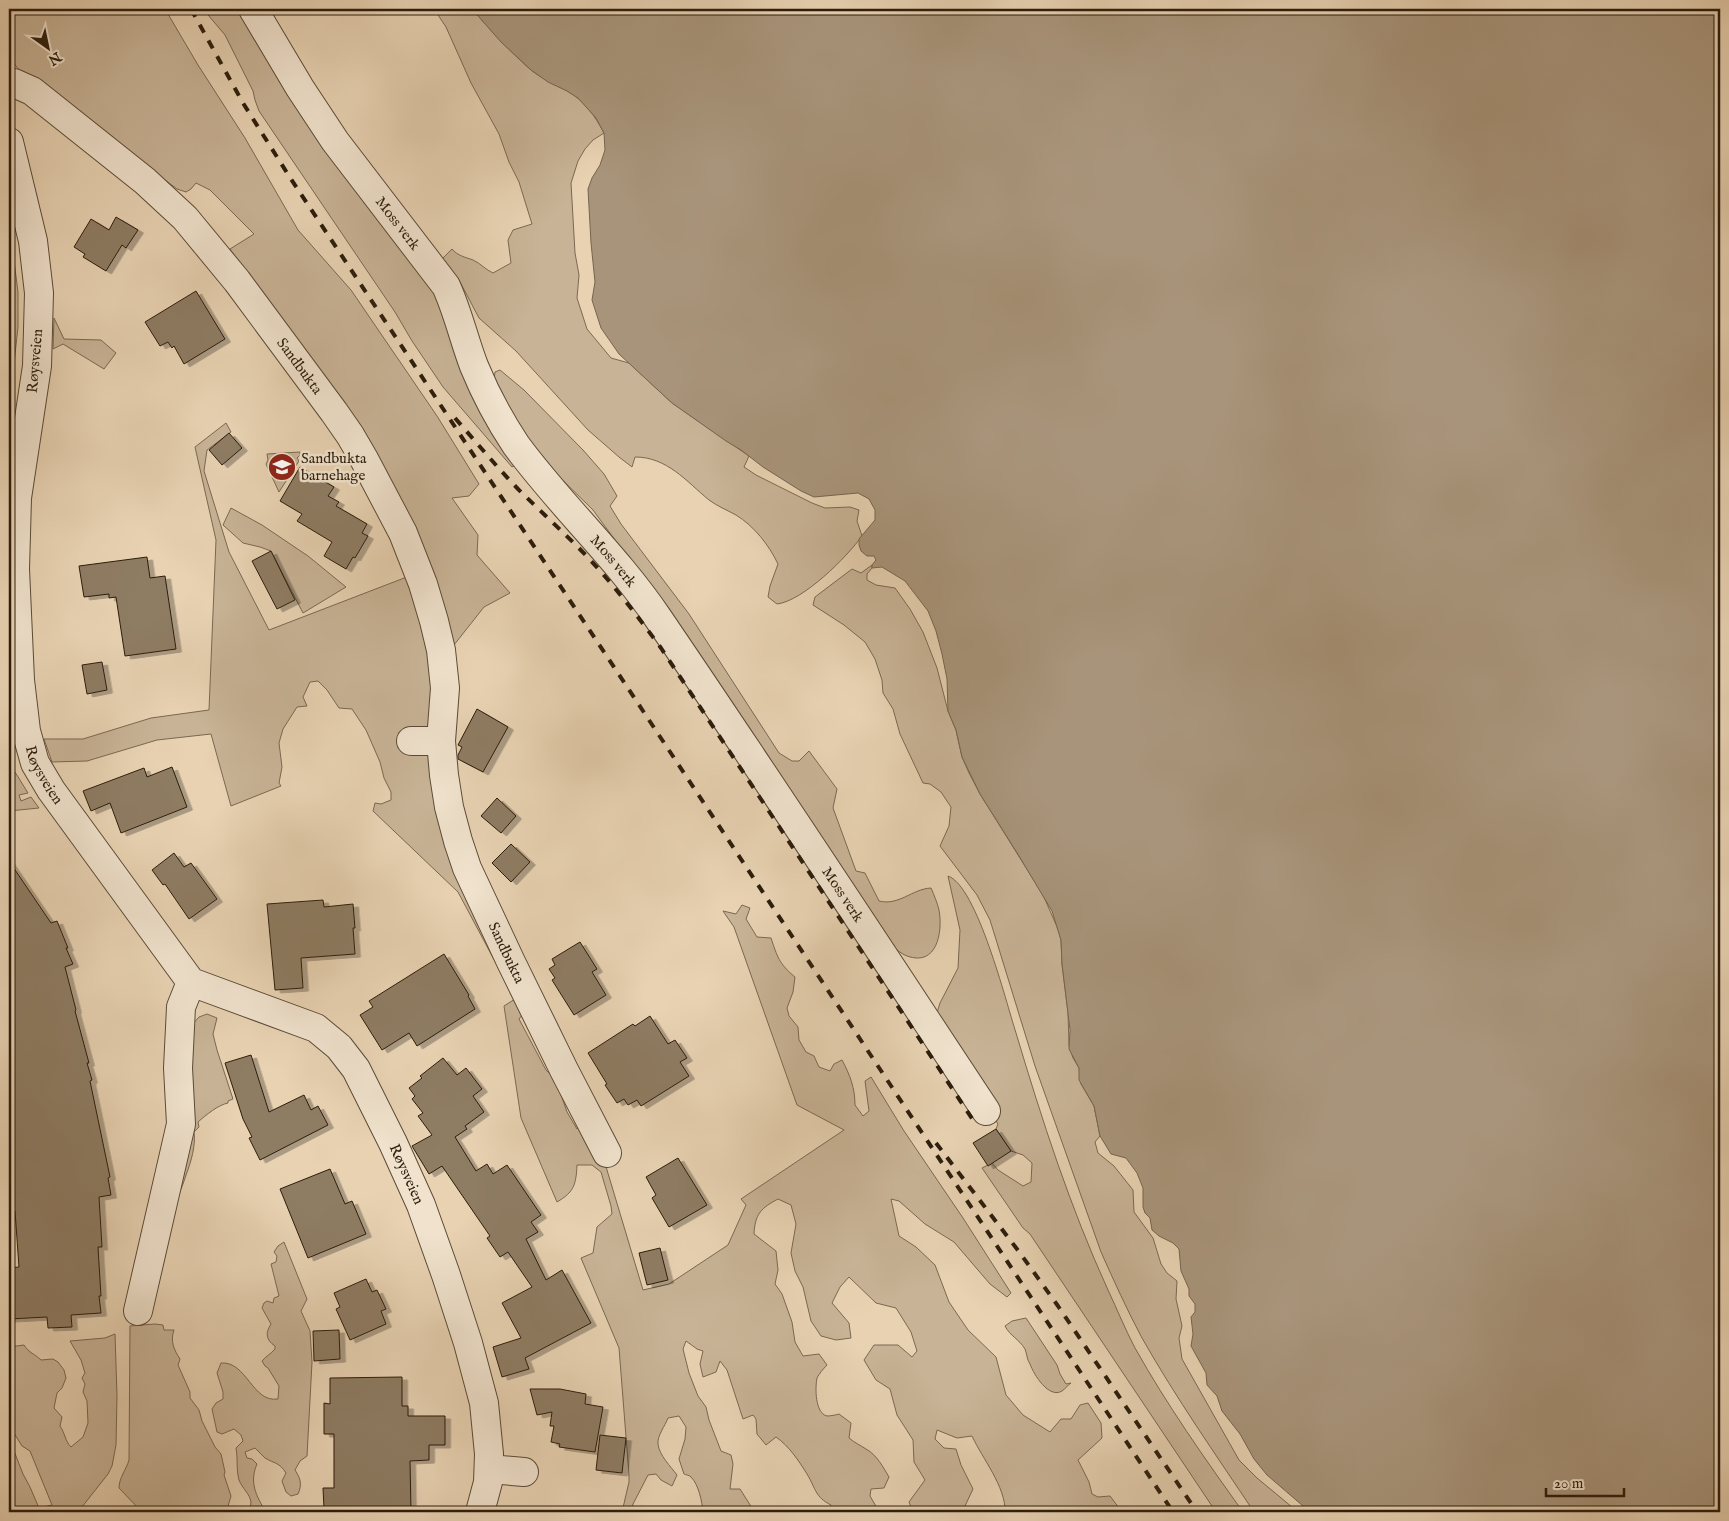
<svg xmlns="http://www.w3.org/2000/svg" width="1729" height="1521" font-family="'IM FELL English',serif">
  <defs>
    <filter id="shadow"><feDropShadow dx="5.5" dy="3" stdDeviation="0" flood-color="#0004"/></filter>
  </defs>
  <rect width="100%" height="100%" fill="#e8d2b2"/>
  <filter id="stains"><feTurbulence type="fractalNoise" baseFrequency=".004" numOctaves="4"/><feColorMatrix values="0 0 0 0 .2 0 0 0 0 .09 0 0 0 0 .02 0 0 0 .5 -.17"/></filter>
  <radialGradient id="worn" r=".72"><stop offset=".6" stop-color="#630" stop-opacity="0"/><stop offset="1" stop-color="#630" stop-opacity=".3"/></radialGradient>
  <path fill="#c8b396" stroke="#7a6852" d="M9 9H165L198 65 245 138 298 230 351 290 437 416 479 484 469 496 452 498 478 535 477 555 510 593 484 607 450 650 269 307 230 249 254 234 210 190 196 183 191 189 186 192 177 189 20 71 9 57Z
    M203 9H240L431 278 519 463 512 467 443 387 412 341 395 312 259 111 255 100 253 91 225 35Z
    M434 9H472C491 30 509 51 531 70 542 79 554 83 567 91 584 100 595 116 604 133L593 140 585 149 578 161 571 183 575 253 579 275 577 298 587 329 611 358 629 363 672 403 749 456 744 467 756 475 812 503 825 508 850 507 859 510 857 521 862 536C847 557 803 601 777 604L768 597 770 586 778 564C769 545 754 526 736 515 727 510 717 506 709 500 686 481 667 457 635 457L632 467 619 457 588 430 516 351 479 318 460 282 441 260 452 249C458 256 465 257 473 260 480 263 486 270 493 273L511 263 508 240 513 230 532 224 519 182 509 162 499 134 471 83 446 27Z
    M9 222 18 292V327L9 409Z
    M54 318 64 339 101 340 116 353 104 369 63 344 53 349Z
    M500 370 524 390 583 450 604 474 617 496 610 506 621 524 689 614 779 753 792 761H799L809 751 837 789 833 808 856 871 865 873 879 901C899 906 912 889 931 888 934 895 937 902 939 910 943 932 937 967 907 956 899 953 892 945 885 940L681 630 593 510 535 453 511 422 494 379 495 372Z
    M226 423 231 432 207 450 204 471 229 552 269 630 412 575 429 625 433 725 415 732H399L401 749 428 750 523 1014 519 1019 546 1070 556 1080 567 1112 577 1129 581 1124 601 1150 643 1290 669 1284 728 1245 746 1205 741 1199 844 1130 797 1105 734 927 723 911 736 914 742 905 750 908 746 919 757 937 771 938C777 956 779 964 795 977L793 992 787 1008 789 1016 798 1027 799 1040 806 1052 814 1056 819 1067 830 1071 834 1064 842 1060C850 1075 855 1088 855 1105L863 1116 869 1111 865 1081 871 1077 904 1131 963 1218 1011 1293 1007 1297 990 1284 954 1242 925 1224 899 1201 891 1199 899 1236 916 1247 935 1265 949 1302 968 1330 996 1357 1006 1395 1023 1415 1050 1432 1061 1419H1071L1080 1405 1088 1403 1101 1423 1102 1438 1078 1460 1089 1482 1092 1494 1098 1497 1110 1496 1122 1512H1005C1006 1487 982 1458 972 1436L957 1438 937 1430 935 1439 944 1448 956 1449 961 1465 973 1489 964 1508 960 1512H913L909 1502 925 1480 914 1462 913 1440 897 1415 890 1389 876 1380 864 1360 874 1345H898L912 1357 917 1351 911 1332 896 1308 876 1303 849 1277 840 1287 832 1303 849 1323 851 1338 836 1340 821 1336 811 1321 803 1287 795 1271 791 1253 796 1224 791 1205 778 1199C761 1208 755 1214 754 1234L776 1251 778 1270 775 1284 782 1294 792 1322 795 1342 803 1356 819 1354 827 1365C823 1369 819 1374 817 1378 815 1388 815 1413 827 1416 830 1416 836 1415 839 1414L851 1423 849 1438C855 1443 860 1445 866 1449 877 1455 883 1467 889 1477L884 1488 871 1489 870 1496 877 1508 878 1512H832L831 1505C815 1497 816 1489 807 1474 799 1461 789 1446 776 1437L766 1445 757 1434 756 1419 753 1415 743 1419 727 1370 720 1361 716 1372 703 1377 700 1364 703 1351 697 1349 686 1341 683 1349 689 1373 698 1396 706 1407 709 1420 721 1451 731 1455 733 1464 730 1489H740L752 1508 757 1512H703C702 1502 699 1485 691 1477 689 1475 686 1475 684 1474L679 1459 685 1439 686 1427 679 1416 668 1418C665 1426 657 1436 658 1444 659 1455 671 1467 677 1475L672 1486 661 1480 656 1474 648 1475 633 1504 631 1512H622L629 1482V1475L619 1348 581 1258 593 1253 597 1227 612 1214 611 1206 601 1172 592 1165H577C576 1185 574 1192 557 1202L521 1118 504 1006 515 999 458 892 373 811 375 803 381 804 391 800V792L384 778 380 762 366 730 352 709 339 708 327 690 318 681 310 682 303 697 307 706 297 707 283 729 279 743 282 767 279 783 281 786 231 806 211 734 157 740 87 761 52 762 44 739H83L151 718 209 710 216 540 195 447Z
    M300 452V455L297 458 299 461 279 492 266 464 268 460 267 454Z
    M231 508 262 525 308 556 346 587 303 613 271 551 260 547 243 543 223 525Z
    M872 565V568L867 574V580L876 585 895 588 910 609 923 632 937 668 948 711 956 730 962 757 969 773 980 794 1043 895 1058 929 1061 940 1062 964 1068 1012 1069 1046 1073 1058 1079 1068 1081 1084 1094 1106 1100 1136 1095 1142 1098 1153 1114 1166 1133 1190 1134 1212 1153 1238 1161 1264 1167 1273 1177 1281 1176 1299 1182 1326 1179 1338 1182 1359 1239 1460 1257 1478 1298 1512H1254C1216 1455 1176 1398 1142 1338 1127 1310 1114 1281 1101 1252L1035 1066 990 920 977 895 940 846 949 826 951 807 941 792 930 784 923 783 900 734 893 709 883 693 882 680 875 659 865 642 844 625 813 605 815 597 852 569 861 573Z
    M15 772 28 793 19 795 21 801 31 797 39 808 9 811V797L13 796 9 773Z
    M948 876C977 886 1006 1002 1016 1033 1042 1120 1070 1207 1108 1290 1117 1309 1125 1329 1135 1348 1167 1405 1205 1459 1243 1512H1216L1030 1234 1023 1228 982 1168 992 1163 998 1170 1023 1186 1031 1182 1032 1163 1023 1155 1011 1151 996 1129 998 1124 940 1028 936 1016 940 1003 958 968 960 930Z
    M207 1014 217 1018 213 1034 217 1050 233 1099 228 1101V1103C218 1105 206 1115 198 1122L199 1127 194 1132C196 1145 191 1162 186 1175 182 1189 175 1200 175 1214L172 1216 191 1026 199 1017Z
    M284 1242 307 1299 301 1311 310 1331 312 1362 307 1456 300 1461 295 1470C301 1479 302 1485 298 1494L291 1496 286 1492 282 1481 286 1473C279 1462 275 1464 265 1458 262 1455 258 1451 255 1448L245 1452 247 1458 252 1459 257 1464C249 1482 256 1496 266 1512H246C249 1509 251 1506 251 1502 250 1494 242 1488 239 1480 236 1469 238 1459 236 1448L243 1441 241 1435 234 1429 222 1434 217 1432 212 1409 216 1403 223 1399V1392L217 1373 221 1363C247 1361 252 1403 278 1399L279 1386 268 1368 265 1366 262 1361C266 1356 271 1354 275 1349V1346C266 1340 265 1333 271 1324L262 1308 264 1303 267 1301 273 1303 274 1298 279 1296 271 1264 276 1262 277 1256 274 1252 278 1246Z
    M1026 1318 1057 1365 1060 1374 1066 1384 1071 1383C1068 1385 1065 1389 1062 1391 1049 1399 1034 1375 1030 1364 1027 1360 1027 1354 1025 1349 1019 1339 1010 1336 1005 1326L1012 1321Z
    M155 1324 163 1325 164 1330H174C170 1341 174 1350 180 1359L178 1365 190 1392V1398L199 1410 202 1421 215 1447 221 1454 225 1472 224 1475 231 1496 228 1506 233 1512H142L119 1488C119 1478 126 1470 129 1460L130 1326Z
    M115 1334 117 1396 116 1445 112 1466 108 1474 78 1512H9V1445L14 1451 23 1474 30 1487 39 1508 52 1505 30 1451 22 1446 9 1425V1347L24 1345C29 1353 35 1354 41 1360L53 1359 58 1362 64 1370 66 1378 62 1388 57 1393 54 1408 62 1417 60 1426C65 1433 65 1441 71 1447L83 1437 88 1423 87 1401 83 1392 85 1384 82 1378 85 1373 81 1360 70 1341 105 1338Z"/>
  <path fill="#a8947a" stroke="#76644e" d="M472 9H1720V1512H1310L1267 1475 1254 1459 1240 1434 1222 1411 1217 1396 1207 1385 1206 1373 1191 1346 1193 1334 1191 1317 1195 1312V1304L1189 1296V1289L1181 1271 1179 1249 1173 1243 1159 1236 1152 1230 1150 1218 1145 1213 1143 1207V1188L1137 1173 1126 1158 1111 1154 1100 1136 1094 1106 1079 1080V1068L1069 1049 1070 1030 1062 964 1061 940 1052 911 1019 856 980 794 962 757 956 730 948 711 947 679 942 654 936 631 928 611 905 581 882 567 872 568V565L876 560 874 556H867L861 551 859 545V539L875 520V510L869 499 858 493 814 497 801 491 763 467 741 450 726 441 672 403 619 354 601 328 592 300 595 282 591 243 588 189 592 178 600 165 605 150 604 133 596 118 578 98 567 91 548 82 531 70 501 42Z"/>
  <path fill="#8e7b63" stroke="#2c1d0d" filter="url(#shadow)" d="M116 217 138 230 126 248 122 245 106 271 83 257 85 254 74 247 91 219 109 230Z
    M196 291 225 339 184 364 174 346 172 348 168 342 160 346 145 322Z
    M229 433 242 448 222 465 209 450Z
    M300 467 334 487 328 496 339 502 336 506 367 524 362 533 368 536 355 558 353 557 346 569 324 556 332 542 297 521 302 514 280 501Z
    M271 551 295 600 277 609 252 561Z
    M147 557 150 578 165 576 176 649 125 656 116 597 109 598V594L84 597 79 566Z
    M102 662 107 690 87 694 82 665Z
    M477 709 508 727 483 772 458 759V755L462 747 458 745Z
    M172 767 187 807 121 833 110 803 91 811 83 791 144 768 147 777Z
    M497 798 516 816 501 833 481 816Z
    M511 844 530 862 511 882 492 863Z
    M174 853 184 867 191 863 217 899 189 919 165 884 163 885 152 870Z
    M9 861 51 923 57 921 68 948H66L73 964 65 967 76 1010 75 1011 89 1063H87L92 1080 90 1081 110 1177 108 1178 111 1195 99 1197 102 1247H98L101 1296H99L101 1313 71 1315 72 1327 48 1328 47 1317 9 1319V1268L19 1267 15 1211 9 1213Z
    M323 900 324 907 353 904 355 928H353L355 954 301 958 303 988 275 990 267 904Z
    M580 942 597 969 592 972 606 995 574 1015 552 980 555 978 549 969 555 965 552 959Z
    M444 954 469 995 468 996 475 1009 417 1046 409 1033 382 1050 360 1015 373 1007 369 1001Z
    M650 1016 668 1044 675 1040 687 1058 680 1062 689 1076 641 1106 637 1100 628 1105 624 1099 617 1103 605 1085 607 1084 588 1053 633 1024 635 1026Z
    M251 1055 269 1112 304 1095 311 1110 318 1106 328 1125 260 1160 249 1138 252 1137 243 1119 225 1063Z
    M443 1058 457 1075 466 1068 482 1089 473 1096 484 1112 465 1126 467 1129 455 1137 476 1171 487 1164 493 1174 507 1165 541 1215 531 1222 538 1232 526 1239 546 1280 562 1270 591 1323 525 1358 529 1369 502 1377 493 1347 521 1338 502 1303 532 1287 508 1252 500 1257 487 1238 490 1236 442 1166 429 1174 412 1146 432 1135 418 1116 423 1113 412 1099 415 1096 409 1088 422 1078 420 1076Z
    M996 1129 1011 1151 988 1166 973 1143Z
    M678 1158 707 1205 669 1227 652 1198 656 1195 646 1177Z
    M330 1169 345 1204 352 1201 366 1234 308 1258 280 1189Z
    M660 1248 668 1280 647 1285 639 1253Z
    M366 1279 372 1292 377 1290 386 1309 381 1311 386 1324 350 1340 336 1309 340 1307 334 1293Z
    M339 1330 340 1359 314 1361 313 1331Z
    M402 1377V1406H408V1416H445V1445H429V1460L410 1461 411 1511 334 1512V1508H324L323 1488H334V1434H324V1403L330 1404V1378Z
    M530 1389H560L586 1394 585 1404 603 1407 595 1452 559 1447 560 1444 551 1442 554 1426H550L552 1412 537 1415Z
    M600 1435 626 1438 622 1473 596 1470Z"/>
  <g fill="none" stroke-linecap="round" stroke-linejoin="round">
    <defs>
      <g id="minor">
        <path id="s1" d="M253 9 300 88 335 141 446 286C458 312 464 340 474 366 485 393 500 421 516 445 560 505 616 556 658 618 769 781 877 946 986 1111"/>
        <path id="s2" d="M9 84 14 83 32 91 145 181 185 218 237 281 334 412 350 435 364 459 403 533 423 584 434 621 441 650 445 688 441 741 444 775 449 807 458 841 467 868 511 962 564 1070 607 1153"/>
        <path id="s3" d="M9 142 33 241 39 293 37 366 17 498 15 569 20 680 26 731 35 763 51 790 191 982 316 1028 339 1047 356 1069 393 1143 421 1205 446 1275 468 1343 484 1403 489 1454 488 1482 480 1512"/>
        <path d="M411 741H441"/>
        <path d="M138 1311 181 1124 178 1068 181 1007 191 982"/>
        <path d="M489 1469 524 1472"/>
      </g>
    </defs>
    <use href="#minor" stroke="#5b4a36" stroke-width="30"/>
    <use href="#minor" stroke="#f0e2cd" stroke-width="28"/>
    <path stroke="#2c1d0d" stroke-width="4" stroke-dasharray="9 9" stroke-linecap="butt" d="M191 9 243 103 289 176 1173 1512
      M455 418C476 442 496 466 518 489 546 517 576 543 602 573 623 597 642 622 661 648L975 1123
      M936 1143 1020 1253 1058 1306 1197 1512"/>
  </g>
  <defs>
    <symbol id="school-disc" viewBox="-11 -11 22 22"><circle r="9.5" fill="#8f2418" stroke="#f0e2cd"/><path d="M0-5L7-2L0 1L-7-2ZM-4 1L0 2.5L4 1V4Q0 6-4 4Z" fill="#fff"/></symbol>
  </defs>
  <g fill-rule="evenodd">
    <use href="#school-disc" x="266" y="451" width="32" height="32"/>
  </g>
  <g text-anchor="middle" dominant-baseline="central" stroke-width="5" stroke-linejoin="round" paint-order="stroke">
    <g font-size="15" fill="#2c1d0d" stroke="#f0e2cd">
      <text stroke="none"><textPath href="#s1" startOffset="259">Moss verk</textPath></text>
      <text transform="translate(35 361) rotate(-85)">Røysveien</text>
      <text stroke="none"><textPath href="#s2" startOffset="411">Sandbukta</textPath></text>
      <text stroke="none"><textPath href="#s1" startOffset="664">Moss verk</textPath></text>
      <text stroke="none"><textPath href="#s3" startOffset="642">Røysveien</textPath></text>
      <text stroke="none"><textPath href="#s1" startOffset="1069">Moss verk</textPath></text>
      <text stroke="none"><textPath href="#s2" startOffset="1046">Sandbukta</textPath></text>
      <text stroke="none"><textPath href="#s3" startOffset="1204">Røysveien</textPath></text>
    </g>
    <g font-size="15" fill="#2c1d0d" stroke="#f0e2cd" text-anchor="start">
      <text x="301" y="458">Sandbukta<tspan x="301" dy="17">barnehage</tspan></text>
    </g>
  </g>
  <rect width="1729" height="1521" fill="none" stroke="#e8d2b2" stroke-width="30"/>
  <rect x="10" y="10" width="1709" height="1501" fill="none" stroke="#2c1d0d" stroke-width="2.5"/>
  <rect x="15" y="15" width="1699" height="1491" fill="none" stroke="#2c1d0d"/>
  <g transform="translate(48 48) rotate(147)" stroke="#f0e2cd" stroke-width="4" paint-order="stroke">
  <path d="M0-4L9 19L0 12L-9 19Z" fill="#2c1d0d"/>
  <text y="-8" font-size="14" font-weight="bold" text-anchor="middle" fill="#2c1d0d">N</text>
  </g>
  <path d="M1546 1488v8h78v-8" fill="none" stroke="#2c1d0d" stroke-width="2.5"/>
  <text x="1554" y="1488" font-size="15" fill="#2c1d0d" stroke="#f0e2cd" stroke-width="4" paint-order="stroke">20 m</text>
  <rect width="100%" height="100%" filter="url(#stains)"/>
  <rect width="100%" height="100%" fill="url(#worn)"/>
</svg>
